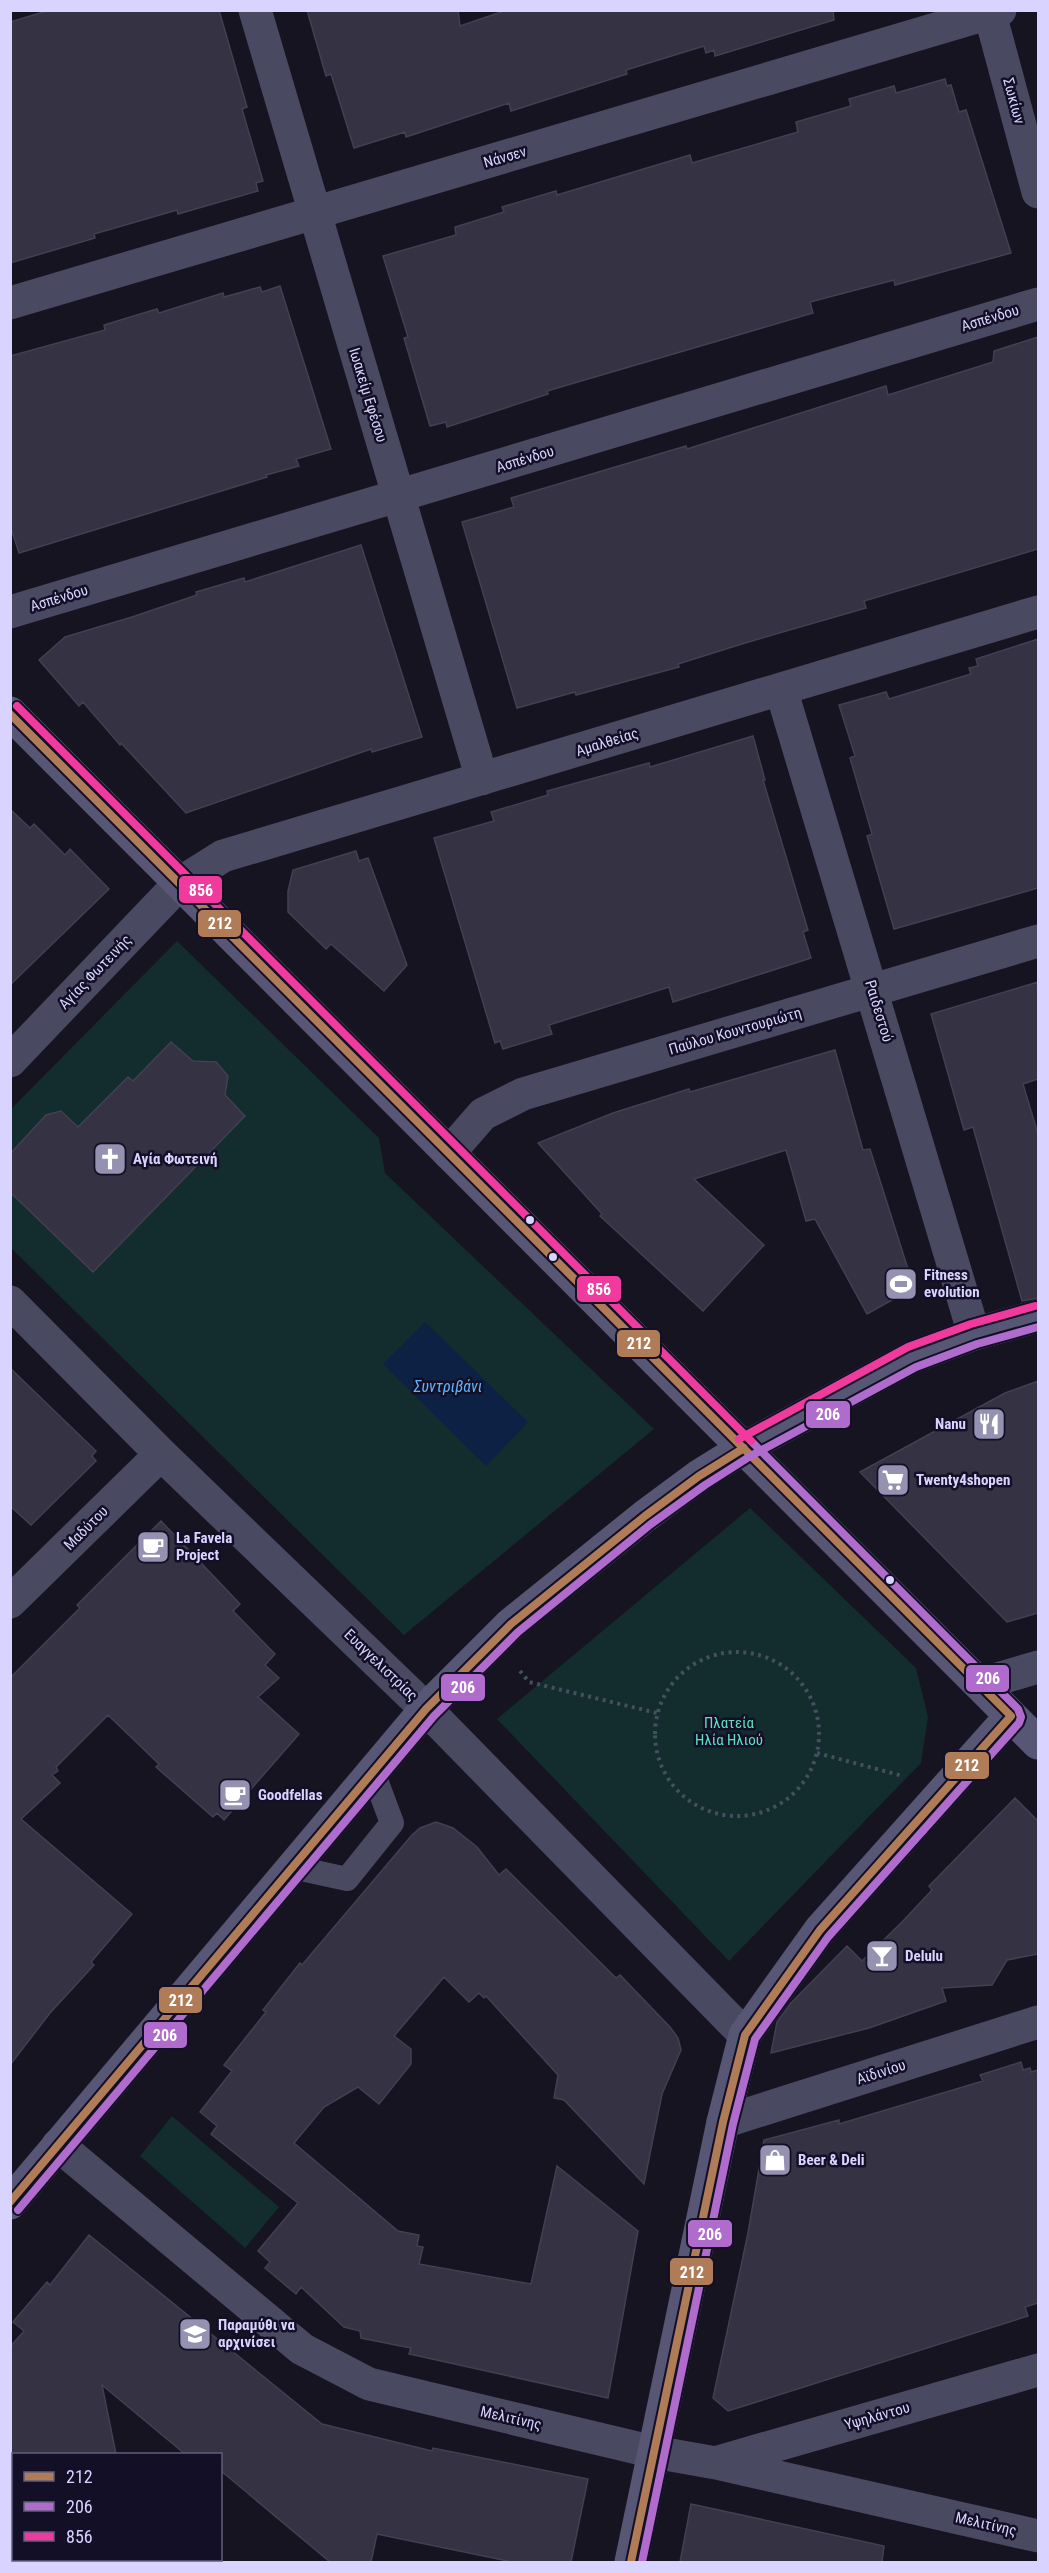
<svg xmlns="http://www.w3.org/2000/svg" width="1049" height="2573" font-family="'Roboto Condensed',sans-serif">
  <rect width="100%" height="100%" fill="#161421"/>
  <path fill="#132c2d" d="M177 941 379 1138 385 1173 654 1429 404 1635 11 1248 10 1110Z
    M750 1508 916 1668 928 1717 921 1763 729 1961 497 1719Z
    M172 2116 279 2207 245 2248 140 2156Z"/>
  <path fill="#0d2144" d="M425 1322 528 1422 486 1466 383 1364Z"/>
  <path fill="#343243" stroke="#433f54" stroke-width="1.5" d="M50 10H219L247 107 242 109 263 181 256 183 258 191 178 214 177 210 94 234 95 238 10 263V22Z
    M307 10H458L460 26 507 10H833L834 20 715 56 714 50 706 53 704 46 626 70 627 74 511 111 509 103 406 137 405 132 354 148 331 74 326 76Z
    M945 79 947 86 951 85 959 112 966 110 1011 253 895 285 894 280 810 302 813 313 547 391 548 394 447 427 446 422 430 426 404 338 408 337 383 256 456 235 455 227 504 212 502 207 556 191 557 195 690 155 692 163 798 132 796 122 851 106 849 99 894 86 896 93Z
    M280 286 331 449 296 459 299 466 266 475 267 477 19 553 10 525V356L105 330 104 325 157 309 159 313 223 293 224 297 260 287 262 292Z
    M1038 337V549L864 601 866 608 745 643 678 664 679 667 576 695 575 692 517 708 462 522 514 507 511 498 686 446 687 449 886 386 888 395 993 362 994 351Z
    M361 545 422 737 372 752 371 749 186 813 121 743 120 745 83 702 79 706 39 660 65 637 132 617 197 595 196 592 244 578 245 582Z
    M1038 639V888L894 929 867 836 872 834 850 758 855 756 839 705 886 692 889 699 971 674 969 668 978 666 976 659Z
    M753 736 765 780H763L808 930 803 932 811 958 673 1002 669 987 549 1025 552 1034 503 1049 500 1041 495 1043 434 838 494 821 491 812 548 795 547 791 649 763 650 767Z
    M10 809 30 828 34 824 65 855 70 849 109 889 10 985Z
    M356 851 359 861 368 858 407 965 384 991 331 944 326 949 288 912V891L293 870Z
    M1038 982V1079L1023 1084 1038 1134V1298L1022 1301 973 1127 964 1130 931 1014Z
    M171 1042 193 1061 216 1062 228 1076 225 1095 245 1116 93 1272 10 1192V1154L46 1115 61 1111 78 1127 128 1077 133 1081Z
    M835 1050 863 1150 870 1149 914 1288 867 1314 815 1219 806 1221 786 1150 694 1179 764 1245 703 1311 600 1216 602 1214 538 1143 613 1113 689 1089 690 1092Z
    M10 1368 96 1451 92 1456 96 1461 31 1525 10 1506Z
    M1038 1381V1613L1007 1622 860 1472 1005 1393Z
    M161 1521 240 1604 233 1611 275 1654 265 1665 279 1678 258 1697 299 1734 224 1820 217 1813 213 1817 156 1767 159 1764 108 1715 56 1767 58 1771 52 1775 60 1783 21 1819 132 1914 91 1962 94 1965 50 2013 10 2065V1678L80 1608 77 1605Z
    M1015 1798 1038 1821V1954L1007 1960 992 1985 942 1988 946 2001 869 2028 771 2053 777 2022 791 2003 847 1946 862 1961 902 1922 932 1890 929 1886Z
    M436 1822 453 1828 477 1847 499 1875 506 1869 616 1978 620 1975 670 2027 678 2038 681 2050 662 2094 644 2184 564 2100 554 2098 558 2075 486 1996 484 1998 479 1993 469 2002 444 1977 394 2036 411 2049V2064L379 2104 358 2087 324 2107 294 2143 398 2231 419 2235 417 2246 423 2247 419 2264 531 2284 557 2166 638 2231 608 2398 409 2354 411 2348 361 2338 360 2331 344 2327 301 2287 296 2294 265 2268 270 2262 258 2251 298 2203 211 2134 217 2126 200 2112 232 2071 224 2065 266 2012 263 2010 300 1963 302 1965 412 1835 420 1828Z
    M1021 2062 1023 2070 1030 2068 1031 2072 1038 2070V2303L1025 2307 1028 2316 728 2411 713 2398 748 2233 764 2140 839 2120V2124L983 2081 980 2075Z
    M89 2235 322 2424 432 2451 433 2448 588 2479 571 2562H512L377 2534 371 2562H330L220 2470V2454H185L102 2385 116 2454H10V2347L24 2331 13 2322 47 2282 50 2285Z
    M691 2504 884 2546 882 2562H680Z"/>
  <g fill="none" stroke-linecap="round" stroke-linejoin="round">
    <path stroke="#44505f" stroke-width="4" stroke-dasharray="3 4.5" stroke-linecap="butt" d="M655 1734a82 82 0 1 1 164 0a82 82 0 1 1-164 0Z
      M520 1671 529 1682 657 1713
      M817 1753 903 1776"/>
    <path stroke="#4a4962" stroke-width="24" d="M292 1867 347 1879 392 1823 373 1772"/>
    <path stroke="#4a4962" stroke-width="33" d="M255 10 482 779
      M989 10 1038 192
      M10 303 1000 10
      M10 612 1038 304
      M781 689 974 1334
      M10 1061 180 883 223 856 1038 612
      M449 1153 483 1114 523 1094 1038 941
      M10 1302 161 1454 426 1709 745 2035
      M10 1602 161 1454
      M980 1684 1038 1667
      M723 2122 1038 2022
      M58 2145 302 2349 369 2384 654 2452 716 2463 1038 2536
      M718 2462 1038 2370"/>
    <path stroke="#575674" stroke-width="33" d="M10 713 1038 1743
      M10 2203 426 1709 511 1624 645 1516 699 1476 744 1448 912 1357 974 1334 1038 1316
      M631 2562 723 2122 745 2035 820 1930 1011 1716"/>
    <defs>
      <path id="bus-1" d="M10 714 1011 1716 820 1930 745 2035 723 2122 631 2562
        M10 2202 426 1709 511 1624 645 1516 699 1476 744 1448"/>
      <path id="bus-2" d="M18 2210 434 1716 518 1632 651 1524 705 1485 749 1457 916 1367 977 1344 1038 1327
        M642 2562 733 2124 755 2039 828 1937 1019 1723 1021 1717 1018 1709 751 1441"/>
      <path id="bus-3" d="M17 706 751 1441
        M739 1439 908 1347 971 1324 1035 1306"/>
    </defs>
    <use href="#bus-1" stroke="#130f26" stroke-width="12"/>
    <use href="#bus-2" stroke="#130f26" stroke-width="12"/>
    <use href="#bus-3" stroke="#130f26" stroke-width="12"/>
    <use href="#bus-1" stroke="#b07c57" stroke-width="8"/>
    <use href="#bus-2" stroke="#b06ccc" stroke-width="8"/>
    <use href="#bus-3" stroke="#f13a9d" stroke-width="8"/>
  </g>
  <defs>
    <symbol id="church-square" viewBox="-11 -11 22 22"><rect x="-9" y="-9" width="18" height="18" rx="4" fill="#9591b1" stroke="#130f26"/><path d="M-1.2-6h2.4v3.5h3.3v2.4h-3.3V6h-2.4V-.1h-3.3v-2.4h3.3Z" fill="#fff"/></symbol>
    <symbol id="stadium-square" viewBox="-11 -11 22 22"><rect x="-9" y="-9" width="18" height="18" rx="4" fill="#9591b1" stroke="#130f26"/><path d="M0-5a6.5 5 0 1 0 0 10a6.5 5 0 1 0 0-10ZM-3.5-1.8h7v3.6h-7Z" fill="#fff"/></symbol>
    <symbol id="restaurant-square" viewBox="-11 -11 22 22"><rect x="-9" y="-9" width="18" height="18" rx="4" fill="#9591b1" stroke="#130f26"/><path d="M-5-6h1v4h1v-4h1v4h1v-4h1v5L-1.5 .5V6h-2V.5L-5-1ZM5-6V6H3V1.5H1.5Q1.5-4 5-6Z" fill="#fff"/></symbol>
    <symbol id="supermarket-square" viewBox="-11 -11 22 22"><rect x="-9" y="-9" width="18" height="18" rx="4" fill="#9591b1" stroke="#130f26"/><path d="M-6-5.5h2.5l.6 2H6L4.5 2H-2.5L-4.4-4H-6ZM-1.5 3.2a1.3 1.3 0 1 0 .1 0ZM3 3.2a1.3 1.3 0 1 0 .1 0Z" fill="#fff"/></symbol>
    <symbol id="cafe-square" viewBox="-11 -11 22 22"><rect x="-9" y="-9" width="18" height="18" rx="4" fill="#9591b1" stroke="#130f26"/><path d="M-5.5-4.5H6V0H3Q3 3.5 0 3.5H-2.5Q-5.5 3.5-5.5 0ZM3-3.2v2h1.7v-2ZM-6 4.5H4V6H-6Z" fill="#fff"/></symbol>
    <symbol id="bar-square" viewBox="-11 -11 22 22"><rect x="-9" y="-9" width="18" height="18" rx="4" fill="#9591b1" stroke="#130f26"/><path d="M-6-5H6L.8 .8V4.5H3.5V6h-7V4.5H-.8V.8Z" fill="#fff"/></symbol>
    <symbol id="shop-square" viewBox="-11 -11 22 22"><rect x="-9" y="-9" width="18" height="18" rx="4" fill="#9591b1" stroke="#130f26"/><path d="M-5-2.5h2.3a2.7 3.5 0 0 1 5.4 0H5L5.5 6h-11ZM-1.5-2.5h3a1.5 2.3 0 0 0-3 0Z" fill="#fff"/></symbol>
    <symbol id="school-square" viewBox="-11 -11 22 22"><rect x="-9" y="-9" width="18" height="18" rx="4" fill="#9591b1" stroke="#130f26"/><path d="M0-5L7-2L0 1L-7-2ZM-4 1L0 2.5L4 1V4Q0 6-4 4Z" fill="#fff"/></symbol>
  </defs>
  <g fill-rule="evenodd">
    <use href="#church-square" x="91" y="1140" width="38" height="38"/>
    <use href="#stadium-square" x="882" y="1265" width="38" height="38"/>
    <use href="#restaurant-square" x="970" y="1405" width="38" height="38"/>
    <use href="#supermarket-square" x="874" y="1461" width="38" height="38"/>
    <use href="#cafe-square" x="134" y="1528" width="38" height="38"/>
    <use href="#cafe-square" x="216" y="1776" width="38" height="38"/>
    <use href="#bar-square" x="863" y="1937" width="38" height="38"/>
    <use href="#shop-square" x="756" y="2141" width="38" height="38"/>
    <use href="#school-square" x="176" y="2315" width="38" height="38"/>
  </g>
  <g fill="#d9d4ff" stroke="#130f26" stroke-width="2">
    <circle cx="530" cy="1220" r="5"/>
    <circle cx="553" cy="1257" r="5"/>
    <circle cx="890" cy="1580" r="5"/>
  </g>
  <g text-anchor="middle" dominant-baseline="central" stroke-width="5" stroke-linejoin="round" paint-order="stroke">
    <g font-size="15" fill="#d9d4ff" stroke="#130f26">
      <text transform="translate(1014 101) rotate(75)">Σωκίων</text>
      <text transform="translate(505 157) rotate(-16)">Νάνσεν</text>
      <text transform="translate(990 318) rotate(-17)">Ασπένδου</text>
      <text transform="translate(368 395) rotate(73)">Ιωακείμ Εφέσου</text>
      <text transform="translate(525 459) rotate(-17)">Ασπένδου</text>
      <text transform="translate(59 598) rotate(-17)">Ασπένδου</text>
      <text transform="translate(607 742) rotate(-17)">Αμαλθείας</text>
      <text transform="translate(95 972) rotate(-46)">Αγίας Φωτεινής</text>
      <text transform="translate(879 1011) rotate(73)">Ραιδεστού</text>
      <text transform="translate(735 1031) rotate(-16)">Παύλου Κουντουριώτη</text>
      <text transform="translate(86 1528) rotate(-45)">Μαδύτου</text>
      <text transform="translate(381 1665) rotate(44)">Ευαγγελιστρίας</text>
      <text transform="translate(881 2072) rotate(-18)">Αϊδινίου</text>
      <text transform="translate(877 2416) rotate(-16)">Υψηλάντου</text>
      <text transform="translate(511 2418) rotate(13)">Μελιτίνης</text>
      <text transform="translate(986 2524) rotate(13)">Μελιτίνης</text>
    </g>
    <g font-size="15" font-weight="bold" fill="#d9d4ff" stroke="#130f26" text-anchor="start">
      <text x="133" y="1159">Αγία Φωτεινή</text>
      <text x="924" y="1275">Fitness<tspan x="924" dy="17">evolution</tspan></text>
      <text x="966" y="1424" text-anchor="end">Nanu</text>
      <text x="916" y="1480">Twenty4shopen</text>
      <text x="176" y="1538">La Favela<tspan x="176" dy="17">Project</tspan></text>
      <text x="258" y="1795">Goodfellas</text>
      <text x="905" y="1956">Delulu</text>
      <text x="798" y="2160">Beer &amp; Deli</text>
      <text x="218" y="2325">Παραμύθι να<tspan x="218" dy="17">αρχινίσει</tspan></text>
    </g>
    <g font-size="15" fill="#5fe0c0" stroke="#130f26">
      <text x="729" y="1723">Πλατεία<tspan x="729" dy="17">Ηλία Ηλιού</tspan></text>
    </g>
    <g font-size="16" font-style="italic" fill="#62b6ff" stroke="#130f26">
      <text x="448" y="1386">Συντριβάνι</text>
    </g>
  </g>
  <g stroke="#130f26" stroke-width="2">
    <rect x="178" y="875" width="45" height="29" rx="6" fill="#f13a9d"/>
    <rect x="197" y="909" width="45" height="29" rx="6" fill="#b07c57"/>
    <rect x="576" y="1275" width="46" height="28" rx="6" fill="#f13a9d"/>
    <rect x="616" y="1329" width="45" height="29" rx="6" fill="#b07c57"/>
    <rect x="805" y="1400" width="46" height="29" rx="6" fill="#b06ccc"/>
    <rect x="965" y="1664" width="45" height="29" rx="6" fill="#b06ccc"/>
    <rect x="440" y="1673" width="46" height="29" rx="6" fill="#b06ccc"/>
    <rect x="944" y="1751" width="46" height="29" rx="6" fill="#b07c57"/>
    <rect x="158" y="1986" width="45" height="28" rx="6" fill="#b07c57"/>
    <rect x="143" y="2021" width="45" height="28" rx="6" fill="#b06ccc"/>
    <rect x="687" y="2219" width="46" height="29" rx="6" fill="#b06ccc"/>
    <rect x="669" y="2257" width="45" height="29" rx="6" fill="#b07c57"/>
  </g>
  <g font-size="16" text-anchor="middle" font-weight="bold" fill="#fff">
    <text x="201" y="896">856</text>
    <text x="220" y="929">212</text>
    <text x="599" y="1295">856</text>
    <text x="639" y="1349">212</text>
    <text x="828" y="1420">206</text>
    <text x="988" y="1684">206</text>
    <text x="463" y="1693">206</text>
    <text x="967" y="1771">212</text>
    <text x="181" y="2006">212</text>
    <text x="165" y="2041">206</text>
    <text x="710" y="2240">206</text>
    <text x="692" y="2278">212</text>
  </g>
  <rect width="1049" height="2573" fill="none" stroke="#d9d4ff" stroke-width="24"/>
  <rect x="12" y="2453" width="210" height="108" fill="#130f26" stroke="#625e7d" stroke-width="1.5"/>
  <rect x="24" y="2472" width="30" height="9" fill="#b07c57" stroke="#625e7d" stroke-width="1.5"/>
  <text x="66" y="2483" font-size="18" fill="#d9d4ff">212</text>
  <rect x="24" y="2502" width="30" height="9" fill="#b06ccc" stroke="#625e7d" stroke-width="1.5"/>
  <text x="66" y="2513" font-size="18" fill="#d9d4ff">206</text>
  <rect x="24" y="2532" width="30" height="9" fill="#f13a9d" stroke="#625e7d" stroke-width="1.5"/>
  <text x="66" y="2543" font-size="18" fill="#d9d4ff">856</text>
</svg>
